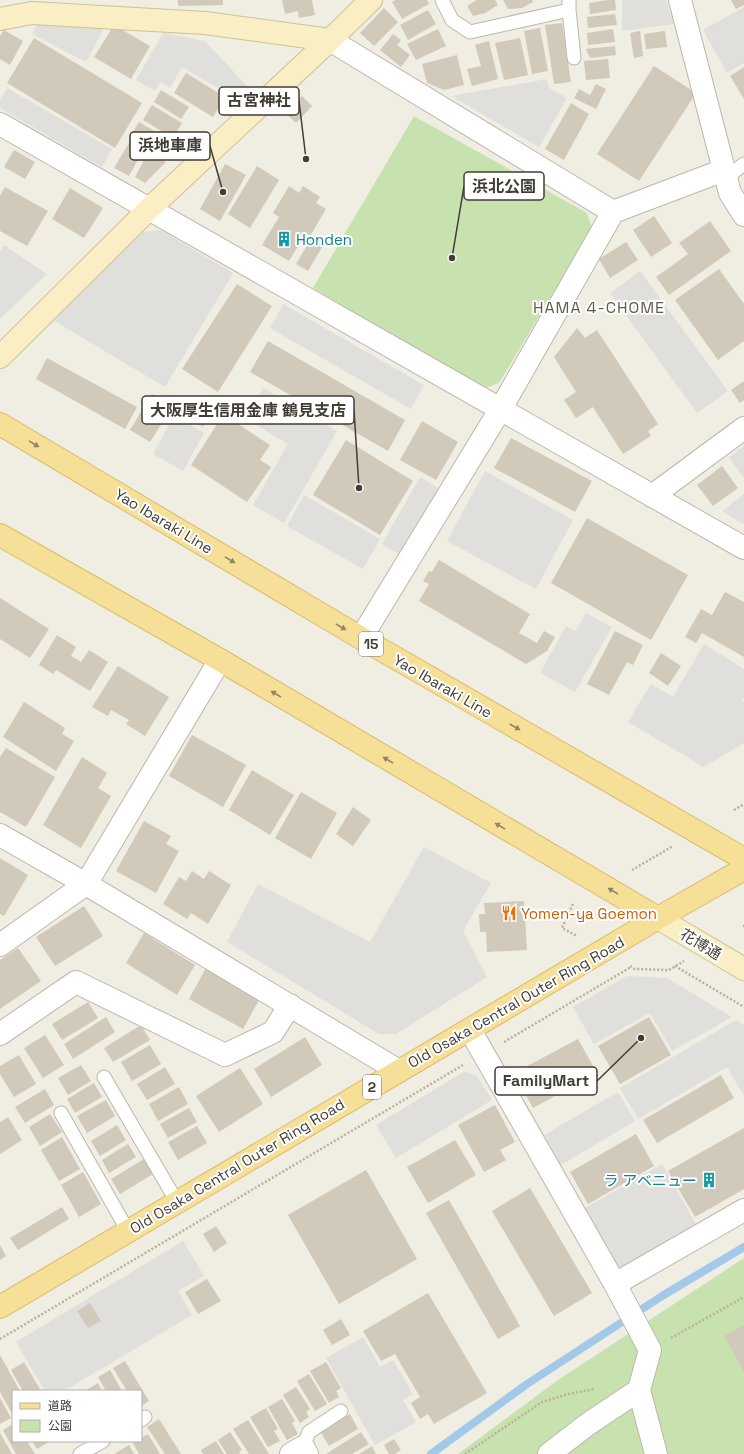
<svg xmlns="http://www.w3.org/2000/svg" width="744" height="1454" font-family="'Space Grotesk','Noto Sans JP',sans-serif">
  <rect width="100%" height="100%" fill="#f0ede3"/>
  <path fill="#c8e2af" d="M414 116 587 213 592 228 499 383 482 389 313 288Z
    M744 1258V1454H458L558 1380Z"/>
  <path fill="#e1dfdb" d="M622 0H666L674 24 622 31Z
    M744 7V63L727 73 703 30Z
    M38 22 106 24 86 62 32 34Z
    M163 33 205 41 247 86 235 98 182 67 170 88 160 82 155 91 136 80Z
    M547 79 549 88 567 98 539 147 451 96Z
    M7 88 112 149 102 167 0 108V100Z
    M161 230 233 273 165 387 53 320 143 232Z
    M4 245 47 274 0 319V251Z
    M640 271 728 391 697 413 610 293Z
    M283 304 424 385 411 409 270 328Z
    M263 388 337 431 284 523 253 505 288 444 246 419Z
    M174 416 204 433 183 471 153 454Z
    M744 446V478L729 457Z
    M485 471 573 520 536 589 447 541Z
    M420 477 440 489 402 556 382 544Z
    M744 494V523L742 524 722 511Z
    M304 495 380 539 363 569 287 526Z
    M586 613 612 627 575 692 540 673 566 626 576 631Z
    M704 644 744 669V697L742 701 744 702V743L704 767 628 722 651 684 673 697Z
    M424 847 491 883 463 931 487 977 396 1034H379L227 942 258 884 370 942Z
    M627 976 667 978 732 1017 672 1051 650 1013 594 1044 573 1007Z
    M736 1020 744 1025V1096L727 1067 638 1119 620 1088Z
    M465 1071 477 1076 492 1100 396 1158 376 1125Z
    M618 1092 635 1121 561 1165 544 1135Z
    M662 1164 698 1228 626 1270 615 1266 583 1209Z
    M183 1241 204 1276 178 1291 192 1315 64 1391H45L16 1342Z
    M363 1337 380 1367 393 1360 413 1394 403 1400 416 1422 375 1445 326 1358Z"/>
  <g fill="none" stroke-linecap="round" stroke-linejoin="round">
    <path stroke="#a3c9e9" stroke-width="8" d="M431 1454 527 1384 662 1296 744 1247"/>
  </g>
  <path fill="#d1c9ba" d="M178 0H223V5L178 6Z
    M282 0H312L315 15 299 18 298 11 285 14Z
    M395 0H427L429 4 402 19 392 2Z
    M477 0H495L498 5 485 13 473 16 467 6Z
    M503 0H532L533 2 522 8 508 9Z
    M608 0H615L616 10 590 14 589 3Z
    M731 0H744V5L736 9Z
    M384 8 398 22 374 46 360 33Z
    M428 10 436 24 408 40 400 25Z
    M615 14 617 25 588 28 587 17Z
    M562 23 571 82 554 84 545 25Z
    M114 25 150 46 131 79 94 57Z
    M540 28 548 71 532 74 524 31Z
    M438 29 446 46 416 60 407 44Z
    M613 29 615 42 588 45 587 33Z
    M4 30 23 41 10 65 0 59V36Z
    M640 31 643 56 634 58 630 33Z
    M665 31 667 47 646 49 644 34Z
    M393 34 401 40 397 45 410 55 401 67 380 50Z
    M34 38 142 103 115 148 7 83Z
    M520 38 528 75 504 80 495 43Z
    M489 41 498 79 472 86 467 69 481 66 475 45Z
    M615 46 616 55 590 58 586 49Z
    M457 55 464 85 444 90 427 83 422 64Z
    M608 59 610 78 586 80 584 61Z
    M654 66 696 93 639 181 597 154Z
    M744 67V99L730 76Z
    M186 73 225 97 213 117 174 93Z
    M596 84 606 89 596 109 574 98 579 89 590 95Z
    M161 90 189 107 181 119 154 102Z
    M302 96 312 106 296 123 285 113Z
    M571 103 589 114 564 160 545 149Z
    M152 105 182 123 173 138 143 120Z
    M139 122 173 142 165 155 131 135Z
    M130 141 144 149 129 176 114 168Z
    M14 150 35 162 25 179 4 167Z
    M149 151 166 162 145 183 135 177Z
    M225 164 246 175 220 221 200 209Z
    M257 166 279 180 250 228 228 214Z
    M289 186 299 193 303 186 320 197 316 203 326 209 310 236 306 233 289 261 262 245 279 217 273 213Z
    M5 187 48 211 27 246 0 231V196Z
    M70 188 103 208 84 238 52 219Z
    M654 216 672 243 651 257 633 230Z
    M710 221 731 251 669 295 656 277 688 254 679 243Z
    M313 235 325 242 308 271 296 264Z
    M626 242 638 260 610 278 599 259Z
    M719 269 744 304V341L718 360 675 300Z
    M237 284 272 306 218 392 182 369Z
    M577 328 585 338 597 330 658 424 648 431 651 436 623 454 593 407 576 418 564 400 576 392 554 357Z
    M268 341 405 420 388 451 250 372Z
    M47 358 137 407 125 429 36 379Z
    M744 381V400L740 403 731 390Z
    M152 394 172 407 150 442 130 430Z
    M184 396 211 413 203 427 175 410Z
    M233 399 248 408 238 424 270 445 260 460 271 467 247 502 191 465Z
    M422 421 458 442 436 480 400 460Z
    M511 438 592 481 575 512 494 468Z
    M346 440 413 481 380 535 313 495Z
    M722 466 738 488 713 506 697 485Z
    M587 518 688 575 651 640 551 583Z
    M439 560 530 614 519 633 537 643 544 631 555 637 547 651 526 664 419 601 429 584 423 581 429 571 432 572Z
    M725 592 744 602V657L702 633 696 643 685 637 701 609 712 615Z
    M0 598 49 629 30 658 0 639Z
    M615 631 643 645 633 665 627 662 609 695 587 684Z
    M57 635 76 647 71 656 81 662 89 650 108 662 90 691 56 670 53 674 39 665Z
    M661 653 681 666 668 686 649 673Z
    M118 666 169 697 145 736 126 724 129 720 111 710 108 716 92 707Z
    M24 702 65 728 62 734 74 741 56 771 3 737Z
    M192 735 246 765 223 807 169 776Z
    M6 748 55 777 26 827 0 812V757Z
    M82 757 107 773 98 788 111 796 81 848 43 825Z
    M252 770 294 795 270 835 229 810Z
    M301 792 337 813 311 859 275 838Z
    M353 807 371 820 353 846 336 834Z
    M144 821 171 836 166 844 179 851 156 893 116 871Z
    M0 858 28 875 4 916 0 914Z
    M192 871 204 879 209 871 231 885 208 924 191 913 187 919 163 904 179 877 186 881Z
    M524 901 527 950 487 952 486 932H480L479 914H485L484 903Z
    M84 906 103 936 55 966 36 937Z
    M144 933 195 965 177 995 126 963Z
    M18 948 41 981 0 1009V960Z
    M206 968 260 998 243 1029 189 999Z
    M88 1002 98 1018 62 1040 52 1024Z
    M106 1017 115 1032 73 1059 64 1044Z
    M649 1017 671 1055 620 1084 598 1046Z
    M141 1025 150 1040 113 1062 104 1048Z
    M45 1035 64 1065 43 1078 24 1048Z
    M305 1037 322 1065 271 1097 254 1069Z
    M578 1039 597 1073 533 1108 514 1073Z
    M150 1045 161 1064 132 1081 121 1062Z
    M19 1055 36 1084 14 1097 0 1074V1066Z
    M81 1065 91 1081 68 1095 58 1078Z
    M165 1067 175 1084 147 1100 137 1084Z
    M240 1068 263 1104 219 1132 196 1096Z
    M721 1075 734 1098 657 1143 643 1120Z
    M94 1083 102 1097 75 1113 67 1099Z
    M179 1087 188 1104 158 1121 149 1104Z
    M45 1089 54 1105 25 1123 15 1107Z
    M106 1100 115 1116 87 1133 77 1116Z
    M495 1105 515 1142 500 1150 506 1160 484 1172 458 1125Z
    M189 1108 197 1122 168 1138 160 1124Z
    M50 1114 62 1132 40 1146 29 1127Z
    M8 1117 22 1140 0 1154V1122Z
    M117 1125 126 1140 100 1156 91 1141Z
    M197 1126 207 1143 178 1160 168 1142Z
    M744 1128V1189L695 1217 668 1171Z
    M636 1134 654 1166 588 1204 570 1172Z
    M62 1137 80 1169 59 1181 41 1150Z
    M455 1140 476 1175 428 1203 407 1167Z
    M128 1144 136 1157 109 1173 102 1160Z
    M144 1159 153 1174 120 1194 111 1179Z
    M366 1170 417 1259 339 1304 288 1215Z
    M83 1172 101 1204 79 1217 61 1185Z
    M530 1188 592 1293 554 1316 492 1211Z
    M449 1200 520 1326 498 1339 426 1213Z
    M62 1207 69 1219 18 1250 10 1238Z
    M216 1226 227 1243 214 1252 203 1234Z
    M0 1245 6 1256 0 1260Z
    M207 1279 221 1301 198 1314 185 1292Z
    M428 1293 487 1393 434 1424 428 1414 420 1419 411 1403 420 1397 395 1354 381 1361 363 1331Z
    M90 1303 101 1321 88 1328 77 1311Z
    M341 1319 350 1335 332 1345 323 1330Z
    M744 1325V1372L724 1336Z
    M0 1355 20 1391H13V1415L0 1392Z
    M125 1361 149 1401 141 1406V1391H127L113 1368Z
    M24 1362 41 1391H23L11 1370Z
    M326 1362 341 1388 336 1391 339 1397 329 1403 310 1371Z
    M110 1370 122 1391H106L98 1377Z
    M309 1374 327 1404 315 1411 297 1381Z
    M98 1383 102 1391H85Z
    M296 1387 310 1409 306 1412 309 1417 300 1423 283 1395Z
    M0 1398 11 1418 0 1424Z
    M282 1399 295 1421 292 1423 298 1434 287 1440 268 1407Z
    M266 1408 278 1429 274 1431 280 1441 268 1447 250 1417Z
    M350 1414 358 1429 329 1446 320 1431Z
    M159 1419 181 1454H165L147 1427Z
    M248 1420 269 1454H249L233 1429Z
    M13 1424V1441H27L35 1454H16L3 1430Z
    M230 1432 242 1450 239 1452 240 1454H227L218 1440Z
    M361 1432 369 1444 352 1454H326Z
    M0 1433 12 1454H0Z
    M148 1434 160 1454H139L133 1443 136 1441H141V1438Z
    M394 1439 401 1450 395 1454H389L384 1445Z
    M32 1441H50L37 1449Z
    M216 1441 224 1454H203L201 1450Z
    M129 1445 134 1454H114Z
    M372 1446 376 1454H359Z"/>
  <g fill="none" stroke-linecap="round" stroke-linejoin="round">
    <defs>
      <path id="lane" d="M442 0 452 20 470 32 569 10
        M569 0V10L574 58
        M726 178 744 164
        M104 1077 177 1202
        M61 1113 128 1231
        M141 1420 145 1417
        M303 1447 309 1432 341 1411
        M80 1454 103 1441"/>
      <path id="street" d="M680 0 730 193 744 215
        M330 40 613 212 500 410 361 638
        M0 124 744 548
        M613 212 724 170
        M652 496 744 428
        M0 835 86 884 399 1071
        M0 945 86 884 220 660
        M470 1030 615 1284 650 1350 639 1390 656 1454
        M0 1034 76 982 225 1055 273 1032 290 1005
        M615 1284 744 1210
        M291 1454 303 1447 307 1454
        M549 1454 588 1424 639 1390"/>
      <path id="secondary" d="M0 19 32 13 205 23 330 40
        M0 357 149 209 330 40 371 0
        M658 918 744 969"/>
      <path id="primary" d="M0 424 361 638 744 859
        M0 535 220 660 658 918
        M0 1307 658 918 744 869"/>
    </defs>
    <use href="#lane" stroke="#bdb7aa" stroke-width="15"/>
    <use href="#street" stroke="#bdb7aa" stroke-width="24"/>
    <use href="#secondary" stroke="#cdc196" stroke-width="24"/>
    <use href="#primary" stroke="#d9bc69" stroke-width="24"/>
    <path stroke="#bbb199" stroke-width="2.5" stroke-dasharray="2 2" stroke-linecap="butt" d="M734 810 744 804
      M632 870 673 846
      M573 904 562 928 577 936
      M743 926H744
      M630 966 635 969 669 970 684 961
      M675 966 744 1007
      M504 1042 631 967
      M671 1338 744 1297
      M0 1339 463 1065
      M465 1454 542 1402 568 1394 595 1389"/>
    <use href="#lane" stroke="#fff" stroke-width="13"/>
    <use href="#street" stroke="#fff" stroke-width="22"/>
    <use href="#secondary" stroke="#faefc4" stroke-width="22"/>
    <use href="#primary" stroke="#f6df97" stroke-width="22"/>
  </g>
  <defs><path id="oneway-solid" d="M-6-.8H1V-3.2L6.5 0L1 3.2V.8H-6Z"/></defs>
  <g fill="#928661">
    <use href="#oneway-solid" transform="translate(34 444) rotate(31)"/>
    <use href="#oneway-solid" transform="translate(230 560) rotate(31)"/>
    <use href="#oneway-solid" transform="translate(341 627) rotate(31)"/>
    <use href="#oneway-solid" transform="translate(276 694) rotate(-149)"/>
    <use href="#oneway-solid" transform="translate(515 727) rotate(30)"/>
    <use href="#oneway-solid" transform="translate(388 760) rotate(-149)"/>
    <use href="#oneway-solid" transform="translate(500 826) rotate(-149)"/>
    <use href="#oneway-solid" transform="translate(613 891) rotate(-149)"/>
  </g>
  <defs>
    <symbol id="building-bare" viewBox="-9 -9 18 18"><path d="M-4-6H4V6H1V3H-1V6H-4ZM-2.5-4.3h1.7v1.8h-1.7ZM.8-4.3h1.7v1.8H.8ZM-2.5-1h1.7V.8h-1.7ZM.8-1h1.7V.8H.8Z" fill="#0f9aa8" stroke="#fff" stroke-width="2.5" paint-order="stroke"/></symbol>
    <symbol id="restaurant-bare" viewBox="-9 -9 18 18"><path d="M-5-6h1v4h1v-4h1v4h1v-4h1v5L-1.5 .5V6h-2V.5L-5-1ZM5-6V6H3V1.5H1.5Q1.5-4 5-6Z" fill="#e8710a" stroke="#fff" stroke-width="2.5" paint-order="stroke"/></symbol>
  </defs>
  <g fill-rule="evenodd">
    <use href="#building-bare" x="273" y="228" width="22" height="22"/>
    <use href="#restaurant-bare" x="498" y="902" width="22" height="22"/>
    <use href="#building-bare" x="698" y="1169" width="22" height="22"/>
  </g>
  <g text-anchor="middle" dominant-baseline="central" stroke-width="4" stroke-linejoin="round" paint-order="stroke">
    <g fill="#fff" stroke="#7a7771" stroke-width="1">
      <rect x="359" y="632" width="24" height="24" rx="3"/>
      <rect x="363" y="1075" width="18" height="24" rx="3"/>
    </g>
    <g font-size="14" font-weight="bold" fill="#413d34">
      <text x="371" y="644">15</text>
      <text x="372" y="1087">2</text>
    </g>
    <g font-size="15" fill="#0d838f" stroke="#fff" text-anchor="start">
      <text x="296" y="239">Honden</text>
      <text x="697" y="1180" text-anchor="end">ラ アベニュー</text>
    </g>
    <g font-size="15" fill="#413d34" stroke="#fff">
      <text transform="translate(164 521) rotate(31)">Yao Ibaraki Line</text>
      <text transform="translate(443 686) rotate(30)">Yao Ibaraki Line</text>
      <text transform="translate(701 944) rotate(31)">花博通</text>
      <text transform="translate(516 1002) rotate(-30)">Old Osaka Central Outer Ring Road</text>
      <text transform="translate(237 1166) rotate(-31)">Old Osaka Central Outer Ring Road</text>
    </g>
    <g font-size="15" fill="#c56008" stroke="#fff" text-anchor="start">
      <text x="521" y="913">Yomen-ya Goemon</text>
    </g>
    <g font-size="16" letter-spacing="1" fill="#635b4c" stroke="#fff">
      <text x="599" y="307">HAMA 4-CHOME</text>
    </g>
  </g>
  <path fill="none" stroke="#413d34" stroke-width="1.5" d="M306 159L299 101M223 192L210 146M452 258L464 186M359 488L354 410M641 1038L597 1081"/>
  <g fill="#413d34" stroke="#fff" stroke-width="1.5">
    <circle cx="306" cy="159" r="4"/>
    <circle cx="223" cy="192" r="4"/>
    <circle cx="452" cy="258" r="4"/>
    <circle cx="359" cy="488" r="4"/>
    <circle cx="641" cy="1038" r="4"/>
  </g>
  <g fill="#fff" stroke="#413d34" stroke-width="1.5">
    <rect x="219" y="87" width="80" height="28" rx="4"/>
    <rect x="130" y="132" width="80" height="28" rx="4"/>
    <rect x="464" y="172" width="80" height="28" rx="4"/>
    <rect x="142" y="396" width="212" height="28" rx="4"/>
    <rect x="495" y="1067" width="102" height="28" rx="4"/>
  </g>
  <g font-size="16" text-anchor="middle" font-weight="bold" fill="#413d34">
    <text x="259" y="106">古宮神社</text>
    <text x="170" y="151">浜地車庫</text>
    <text x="504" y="192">浜北公園</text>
    <text x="248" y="416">大阪厚生信用金庫 鶴見支店</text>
    <text x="546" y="1086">FamilyMart</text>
  </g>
  <rect x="12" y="1390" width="130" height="52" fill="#ffffff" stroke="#b3b1ae"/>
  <rect x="20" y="1403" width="20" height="6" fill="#f6df97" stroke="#b3b1ae"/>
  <text x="48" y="1410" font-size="12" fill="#413d34">道路</text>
  <rect x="20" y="1420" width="20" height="12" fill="#c8e2af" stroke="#b3b1ae"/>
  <text x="48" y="1430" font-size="12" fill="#413d34">公園</text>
</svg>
